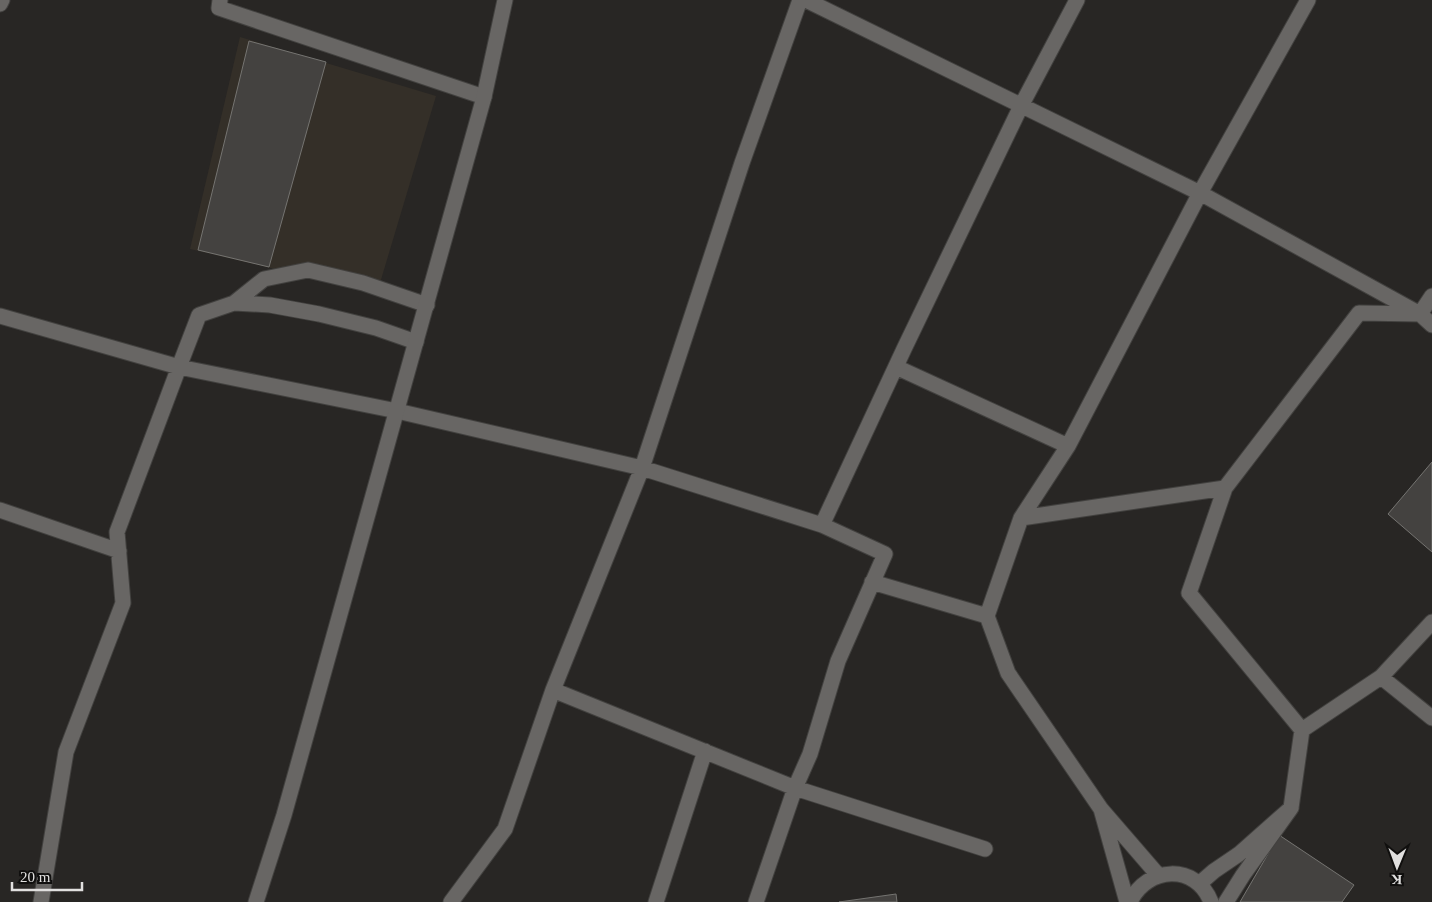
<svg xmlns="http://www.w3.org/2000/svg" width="1432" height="902" font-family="Georgia,serif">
  <rect width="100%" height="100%" fill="#282624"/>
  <path fill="#342f28" d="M240 37 436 96 377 293 190 249Z"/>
  <path fill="#444240" stroke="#757471" d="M249 41 326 62 269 267 198 250Z
    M1432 462V552L1388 514Z
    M1279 835 1354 885 1342 902H1240Z
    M896 894 897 902H839Z"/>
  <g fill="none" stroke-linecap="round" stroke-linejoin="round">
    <defs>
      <path id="minor" d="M220 0 219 8 484 97
        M806 0 1200 193 1068 446 1021 518 987 616
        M1308 0 1200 193 1420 314 1432 325
        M0 4 2 0
        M234 303 264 279 308 270 363 283 427 305
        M0 316 179 367 199 315 234 303 270 305 319 314 376 328 416 342
        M896 367 1068 446
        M1225 488 1189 593 1302 730
        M0 510 119 551
        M1021 518 1225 488 1359 313 1420 314 1432 296
        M822 525 904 349 1021 106 1077 0
        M872 582 987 616 1008 673 1101 809
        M1381 677 1432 718
        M553 690 795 788 985 849
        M1291 808 1302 730 1381 677 1432 622
        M1199 884 1214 871 1239 854 1291 808 1243 875 1226 902
        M41 902 66 752 123 603 117 532 179 367 397 411 642 468 822 525 885 554 838 661 810 754 795 788 756 902
        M451 902 505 829 553 690 642 468 742 163 800 0
        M656 902 705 751
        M1127 902 1101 809 1158 875
        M1130 902C1147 866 1196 863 1211 902"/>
      <path id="secondary" d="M256 902 284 815 484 97 505 0"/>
    </defs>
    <use href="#minor" stroke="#42413f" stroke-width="17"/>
    <use href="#secondary" stroke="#42413f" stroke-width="17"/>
    <use href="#minor" stroke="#686664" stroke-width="15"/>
    <use href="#secondary" stroke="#686664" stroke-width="15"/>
  </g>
  <g transform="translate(1397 867) rotate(181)" stroke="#100f0e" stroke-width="4" paint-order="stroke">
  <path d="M0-4L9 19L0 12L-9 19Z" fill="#e1e0df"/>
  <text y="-8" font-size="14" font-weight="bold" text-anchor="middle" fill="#e1e0df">K</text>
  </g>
  <path d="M12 882v8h70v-8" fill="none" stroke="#e1e0df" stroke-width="2.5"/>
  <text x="20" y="882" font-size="15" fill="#e1e0df" stroke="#100f0e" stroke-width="4" paint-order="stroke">20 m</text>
</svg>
